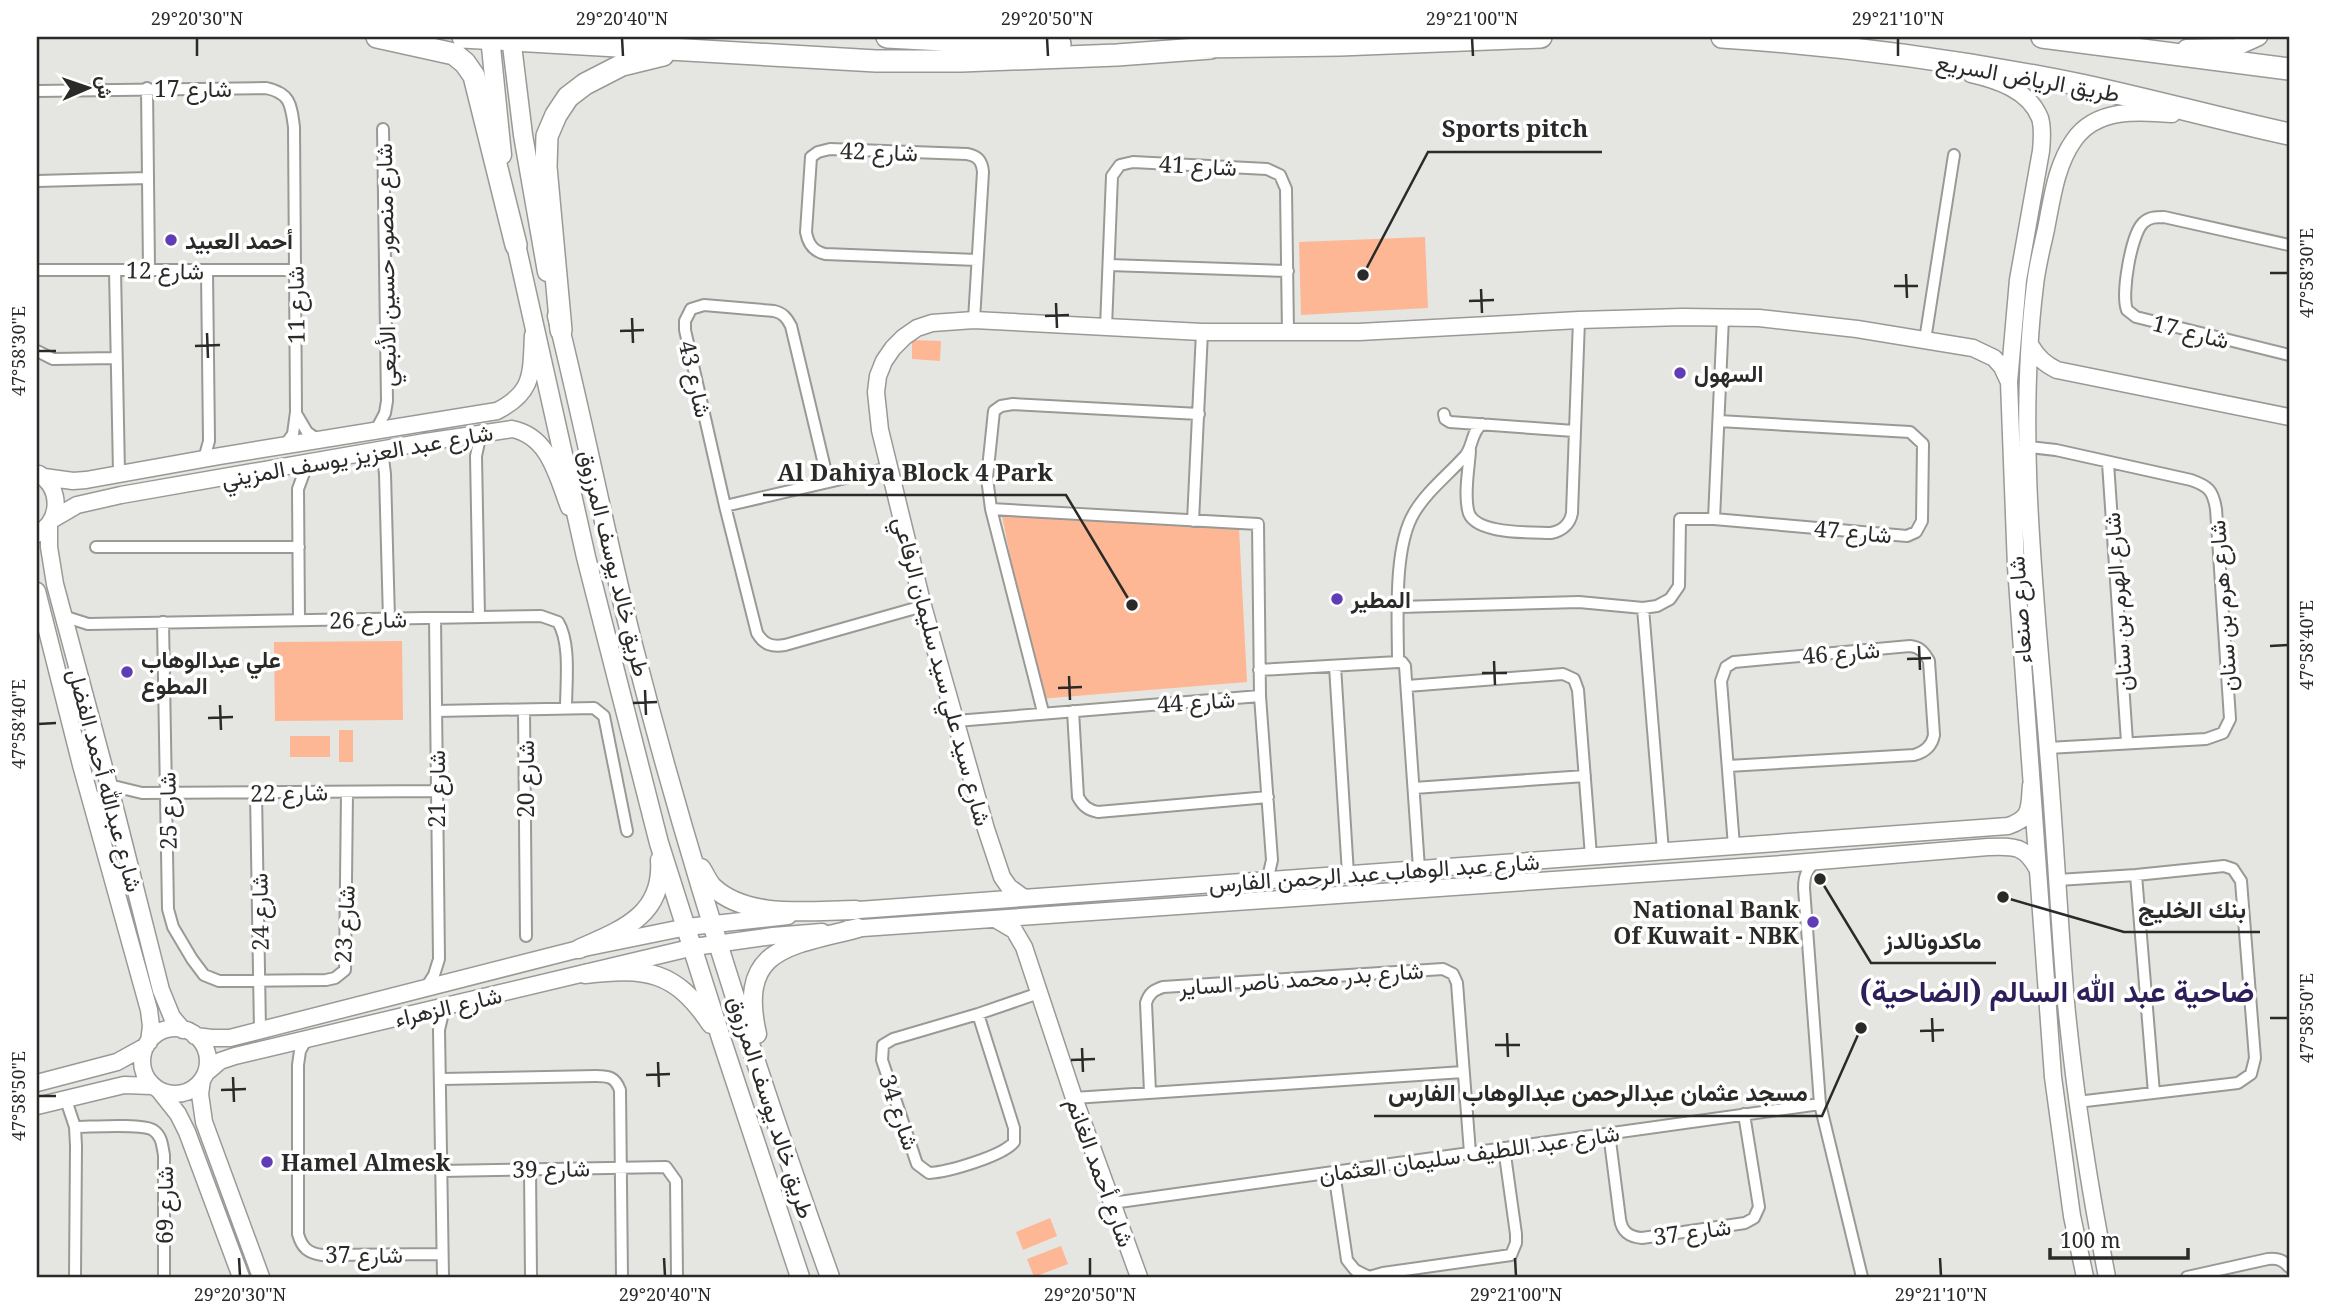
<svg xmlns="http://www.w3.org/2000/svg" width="2326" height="1314" font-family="'Noto Serif',Vazirmatn,serif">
  <rect width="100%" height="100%" fill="#e5e6e1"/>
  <path fill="#feb795" d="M1425 237 1428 308 1301 315 1299 242Z
    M912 340 941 341 940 361 912 359Z
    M1002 516 1239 528 1247 682 1039 699Z
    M402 641 403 720 275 721 274 642Z
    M339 730H353V762H339Z
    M290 736H330V757H290Z
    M1050 1218 1057 1236 1023 1250 1016 1232Z
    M1061 1246 1068 1264 1034 1277 1027 1259Z"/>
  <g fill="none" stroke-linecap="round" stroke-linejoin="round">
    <defs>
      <path id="street" d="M147 88 149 269
        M37 91 266 88C290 93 291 104 294 127L296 412 293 434 285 445
        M37 181 148 178
        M2289 245 2164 217C2156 217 2149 217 2143 223 2131 235 2121 294 2127 310L2136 317 2289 355
        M1109 265 1288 271
        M37 270H294
        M115 270 119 473
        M974 320 983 172C982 161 978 156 967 154L830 149 818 152 811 157 806 232C808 244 813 251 825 254L977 260
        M1106 327 1112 176 1120 165 1133 162 1267 169 1280 175 1286 189 1288 333
        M1925 340 1954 155
        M37 351 53 359 116 358
        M1444 414 1445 419 1450 422 1574 431
        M297 415 307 432 318 440
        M376 430 385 413 387 401 383 129
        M2029 447 2056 450 2191 480C2208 486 2213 490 2216 509L2230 719 2223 733 2206 739 2048 748
        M382 450 385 474 389 619
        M1470 450C1469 469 1464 491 1468 510 1472 535 1531 532 1551 533 1562 531 1570 524 1572 513L1579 320
        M204 459 209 441 207 271
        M2108 463 2127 742
        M828 481 791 326C787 318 783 313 774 311L704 305 691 309 685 321V330L725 506 757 633C764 645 772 647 785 645L923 606
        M725 506 889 468
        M991 509 1258 524 1260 696 1272 860 1269 873 1258 881
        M1714 519 1723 317
        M1193 521 1202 332
        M96 547H299
        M1399 607 1579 602 1643 608 1657 606 1670 599 1679 586 1680 519H1714L1907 536 1916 532 1922 521 1923 444 1910 432 1719 421
        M1643 608 1663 851
        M63 616 88 624 541 616 558 622C571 643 566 683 566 708
        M479 617 476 456 481 433
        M299 620 298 489 305 470 312 462
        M163 622 168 909 173 927 192 959 204 975 219 981 326 980 335 978 345 970 347 792
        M1398 662C1398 620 1393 548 1414 513 1427 491 1448 475 1465 456 1473 447 1471 432 1482 424
        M1398 662H1402L1405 666 1419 868
        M1335 666 1348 874
        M1259 670 1398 662
        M1407 686 1563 674 1574 679 1578 690 1591 856
        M524 710 526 936
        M436 711 594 708 604 716 627 831
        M1073 711 1078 797C1083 806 1088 810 1098 812L1268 797
        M1043 712 991 509 987 478 994 411 1001 406 1013 404 1199 414
        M956 721 1260 696
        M1728 766 1914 755C1925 752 1932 746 1934 735L1929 661C1924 652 1920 647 1910 646L1734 662 1726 667 1721 681 1734 846
        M109 785 142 793 436 791
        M1414 788 1585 776
        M256 793 260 1030
        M1816 861C1807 869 1804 876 1804 888L1820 1104 1862 1277
        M2136 875 2154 1093
        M2058 880 2136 875 2224 866 2233 869 2241 881 2255 1058 2251 1074 2238 1083 2077 1102
        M425 989 434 975 439 959 435 618
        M978 1014 1014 1128V1142C1003 1156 948 1172 929 1173L917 1164 882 1060 883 1045 893 1039 978 1014 1039 993
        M306 1040 300 1051 298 1065V1234C302 1248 308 1253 322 1255L442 1254
        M441 1079 596 1076C609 1076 615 1077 620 1090L622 1277
        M1150 1092 1146 1003C1149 993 1154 990 1163 987L1443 969 1453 974 1457 983 1470 1153
        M1074 1098 1463 1072
        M66 1100 75 1127 76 1146 75 1277
        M75 1127C91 1127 141 1123 153 1130 162 1136 162 1145 164 1155V1277
        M1609 1133 1620 1219C1622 1232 1629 1237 1642 1238L1745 1223 1754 1218 1759 1207 1744 1114
        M530 1169 531 1277
        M441 1171 666 1167 676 1181 677 1277
        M1334 1172 1347 1260 1355 1270 1369 1277 1383 1273 1511 1255 1516 1243V1234L1504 1148
        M1112 1203 1820 1104
        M443 1277 439 1030 442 1017 448 1005
        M2187 1277 2268 1259C2278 1258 2283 1260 2289 1267"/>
      <path id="secondary" d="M2186 48 2237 47 2259 37
        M1971 74C1997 80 2029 90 2040 118 2043 128 2042 141 2041 151L2018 280 2009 382 2016 567 2053 1077 2072 1216 2085 1277
        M2031 346C2038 358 2045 364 2057 370L2289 417
        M44 477 73 481 86 480 220 456 497 411C534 392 531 374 533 335
        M53 519 77 505 121 495 425 442 512 429C549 436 557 476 569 507
        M49 525V547L55 584 116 812 161 990 172 1017 183 1030
        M37 534C61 521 62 489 39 474
        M37 591 81 765 149 1010 151 1026 149 1042
        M1024 898 1009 887 1002 877 986 829 923 606 880 430 876 392 878 376 884 361 893 348 904 337 917 328 932 323 974 320 1202 332H1359L1579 320 1682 317 1759 318 1857 329 1973 348 1994 358 2002 367 2009 382
        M845 911 2008 826C2032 818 2029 808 2031 785
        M997 920 1014 930 1024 947 1074 1098 1139 1277
        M848 929 1783 864 1988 847C2014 846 2025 845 2038 870
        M142 1061a33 33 0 1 1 66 0a33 33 0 1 1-66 0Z
        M195 1036 212 1038H230L579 949 687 927 788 916
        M206 1073 220 1061 235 1056 694 947 773 936 822 932
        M202 1080 200 1094 204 1122 261 1277
        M37 1083 117 1062 146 1046
        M159 1090 178 1114 187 1132 241 1277
        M37 1106 124 1085 152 1086
        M2107 1277C2089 1186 2075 1095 2066 1003 2059 919 2055 835 2048 751 2036 598 2016 438 2035 285 2037 266 2042 248 2046 229 2052 199 2056 165 2074 140 2096 108 2139 111 2172 114"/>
      <path id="primary" d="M490 37 502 155
        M511 37 523 135 547 272
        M513 231 586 557 659 843 722 1041 800 1277
        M557 316C584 424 605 533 632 641 687 856 755 1068 830 1277
        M701 868C705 874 708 882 713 887 748 920 812 910 856 910
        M579 949C622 930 664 915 660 860
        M585 974C646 967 675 970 711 1024
        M757 1034C737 946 791 946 858 928"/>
      <path id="highway" d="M377 37 454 54 465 63 474 76 516 245
        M463 37 876 61H961L1117 55 1211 48
        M887 37 1000 43 1060 44
        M1722 37C1843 45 1963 61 2081 85 2151 100 2220 119 2289 134
        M2042 37 2289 69
        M1197 47 1340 45 1541 37
        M561 330 546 167 547 136 556 115 568 97 585 84 622 65 663 55"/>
    </defs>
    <use href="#street" stroke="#999a96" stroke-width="14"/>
    <use href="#secondary" stroke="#999a96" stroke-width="19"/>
    <use href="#primary" stroke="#999a96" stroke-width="21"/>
    <use href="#highway" stroke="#999a96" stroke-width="24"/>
    <use href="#street" stroke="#fff" stroke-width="10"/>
    <use href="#secondary" stroke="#fff" stroke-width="16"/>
    <use href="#primary" stroke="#fff" stroke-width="18"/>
    <use href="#highway" stroke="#fff" stroke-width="21"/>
  </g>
  <path fill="none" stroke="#2a2b29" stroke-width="2.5" d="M197 38V56M622 38 623 56M1047 38 1048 56M1472 38 1473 56M1898 38V56M2270 273H2288M1906 274 1907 298M1894 286H1918M1481 289 1482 313M1469 301 1494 300M1056 303 1057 328M1045 316 1069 315M632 318 633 343M620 331 644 330M207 333 208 358M195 346 220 345M38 351H56M1919 646 1920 670M2270 646 2288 645M1907 659 1931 658M1494 661 1495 685M1482 673H1507M1069 676 1070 700M1058 688 1082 687M645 690 646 715M633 703 657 702M220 705 221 730M208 718 233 717M38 724 56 723M1932 1018 1933 1042M2270 1018H2288M1920 1031 1944 1030M1507 1033 1508 1057M1495 1045H1520M1082 1048 1083 1072M1071 1060 1095 1059M658 1062 659 1087M646 1075 670 1074M233 1077 234 1102M221 1090 246 1089M38 1096H56M239 1258 240 1276M664 1258 665 1276M1090 1258V1276M1515 1258 1516 1276M1940 1258 1941 1276"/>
  <g fill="#603db5" stroke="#fff" stroke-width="2.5">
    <circle cx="171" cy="240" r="7"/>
    <circle cx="1680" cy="373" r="7"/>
    <circle cx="1337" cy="599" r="7"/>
    <circle cx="127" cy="672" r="7"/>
    <circle cx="1813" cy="922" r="7"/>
    <circle cx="267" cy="1162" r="7"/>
  </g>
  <g text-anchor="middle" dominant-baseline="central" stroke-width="7" stroke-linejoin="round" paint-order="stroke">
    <g font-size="23" fill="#2a2b29" stroke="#fff">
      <text transform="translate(2028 77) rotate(10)">طريق الرياض السريع</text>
      <text x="193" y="88">شارع 17</text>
      <text transform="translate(879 151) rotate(2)">شارع 42</text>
      <text transform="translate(1198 165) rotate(3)">شارع 41</text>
      <text transform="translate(385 265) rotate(-91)">شارع منصور حسين الأنبعي</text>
      <text transform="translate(165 270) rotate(1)">شارع 12</text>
      <text transform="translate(295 305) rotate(-91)">شارع 11</text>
      <text transform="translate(2191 331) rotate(14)">شارع 17</text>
      <text transform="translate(696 379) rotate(77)">شارع 43</text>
      <text transform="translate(357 455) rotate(-10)">شارع عبد العزيز يوسف المزيني</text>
      <text transform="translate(1853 531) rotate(5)">شارع 47</text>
      <text transform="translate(615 563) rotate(76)">طريق خالد يوسف المرزوق</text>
      <text transform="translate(2117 602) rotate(-94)">شارع الهرم بن سنان</text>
      <text transform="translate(2222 606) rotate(-94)">شارع هرم بن سنان</text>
      <text transform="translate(2019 610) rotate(-94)">شارع صنعاء</text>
      <text transform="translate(368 619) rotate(-1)">شارع 26</text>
      <text transform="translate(1841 652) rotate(-5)">شارع 46</text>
      <text transform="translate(943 671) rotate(75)">شارع سيد علي سيد سليمان الرفاعي</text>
      <text transform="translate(1196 701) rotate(-4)">شارع 44</text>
      <text transform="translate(525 779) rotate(-90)">شارع 20</text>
      <text transform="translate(106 780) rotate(75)">شارع عبدالله أحمد الفضل</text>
      <text transform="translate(436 789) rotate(-90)">شارع 21</text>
      <text transform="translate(289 792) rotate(-1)">شارع 22</text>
      <text transform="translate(167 811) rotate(-91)">شارع 25</text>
      <text transform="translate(1374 872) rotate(-4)">شارع عبد الوهاب عبد الرحمن الفارس</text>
      <text transform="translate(259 912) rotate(-91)">شارع 24</text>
      <text transform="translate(344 924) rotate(-87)">شارع 23</text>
      <text transform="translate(1301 978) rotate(-4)">شارع بدر محمد ناصر الساير</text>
      <text transform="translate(448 1006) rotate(-13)">شارع الزهراء</text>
      <text transform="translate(772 1107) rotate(72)">طريق خالد يوسف المرزوق</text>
      <text transform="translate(900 1112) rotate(71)">شارع 34</text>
      <text transform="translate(1469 1153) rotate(-8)">شارع عبد اللطيف سليمان العثمان</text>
      <text transform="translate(551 1168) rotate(-1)">شارع 39</text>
      <text transform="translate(1101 1172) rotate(70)">شارع أحمد الغانم</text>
      <text transform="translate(164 1205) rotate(-90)">شارع 69</text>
      <text transform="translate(1692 1231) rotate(-8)">شارع 37</text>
      <text x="364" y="1254">شارع 37</text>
    </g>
    <g font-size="23" font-weight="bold" fill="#2a2b29" stroke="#fff" text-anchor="start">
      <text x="185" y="240">أحمد العبيد</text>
      <text x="1694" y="373">السهول</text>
      <text x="1351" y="599">المطير</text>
      <text x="141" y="659">علي عبدالوهاب<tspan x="141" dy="26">المطوع</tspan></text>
      <text x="1799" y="909" text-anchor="end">National Bank<tspan x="1799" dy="26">Of Kuwait - NBK</tspan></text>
      <text x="281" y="1162">Hamel Almesk</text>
    </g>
    <g font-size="30" font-weight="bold" fill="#2e1e59" stroke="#fff">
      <text x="2057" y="990">ضاحية عبد الله السالم (الضاحية)</text>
    </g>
  </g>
  <path fill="none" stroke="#2a2b29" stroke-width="2.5" d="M1363 275L1428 152H1602M1132 605L1066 495H763M2003 897L2124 932H2260M1820 879L1871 963H1996M1861 1028L1822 1116H1374"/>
  <g fill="#2a2b29" stroke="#fff" stroke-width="2.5">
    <circle cx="1363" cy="275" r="7"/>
    <circle cx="1132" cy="605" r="7"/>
    <circle cx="2003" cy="897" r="7"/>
    <circle cx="1820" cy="879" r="7"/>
    <circle cx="1861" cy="1028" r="7"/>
  </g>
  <g font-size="24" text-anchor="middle" font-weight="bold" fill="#2a2b29" stroke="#fff" stroke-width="7" stroke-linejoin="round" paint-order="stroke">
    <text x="1515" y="137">Sports pitch</text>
    <text x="915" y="481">Al Dahiya Block 4 Park</text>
    <text x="2192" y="918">بنك الخليج</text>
    <text x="1933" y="949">ماكدونالدز</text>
    <text x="1598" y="1101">مسجد عثمان عبدالرحمن عبدالوهاب الفارس</text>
  </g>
  <rect width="2326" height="1314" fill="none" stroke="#ffffff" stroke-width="77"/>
  <g transform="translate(88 88) rotate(88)" stroke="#ffffff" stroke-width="5" paint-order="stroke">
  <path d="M0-5L12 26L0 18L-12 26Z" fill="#2a2b29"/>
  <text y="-10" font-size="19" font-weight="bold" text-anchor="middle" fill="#2a2b29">ش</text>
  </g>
  <path d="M2050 1248v10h138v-10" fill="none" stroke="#2a2b29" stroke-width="3.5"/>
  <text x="2060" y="1248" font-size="21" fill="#2a2b29" stroke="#ffffff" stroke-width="5" paint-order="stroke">100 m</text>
  <rect x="38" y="38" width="2250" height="1238" fill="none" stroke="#2a2b29" stroke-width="2.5"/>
  <g font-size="18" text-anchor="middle" fill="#2a2b29">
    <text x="197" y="25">29°20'30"N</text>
    <text x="622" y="25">29°20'40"N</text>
    <text x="1047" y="25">29°20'50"N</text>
    <text x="1472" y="25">29°21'00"N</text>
    <text x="1898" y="25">29°21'10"N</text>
    <text transform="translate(2307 273) rotate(-90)" y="6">47°58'30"E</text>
    <text transform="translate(19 351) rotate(-90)" y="6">47°58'30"E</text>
    <text transform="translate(2307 645) rotate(-90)" y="6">47°58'40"E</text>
    <text transform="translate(19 724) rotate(-90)" y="6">47°58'40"E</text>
    <text transform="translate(2307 1018) rotate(-90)" y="6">47°58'50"E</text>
    <text transform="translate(19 1096) rotate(-90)" y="6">47°58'50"E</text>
    <text x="240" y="1301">29°20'30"N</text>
    <text x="665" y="1301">29°20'40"N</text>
    <text x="1090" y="1301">29°20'50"N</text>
    <text x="1516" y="1301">29°21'00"N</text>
    <text x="1941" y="1301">29°21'10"N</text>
  </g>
</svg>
